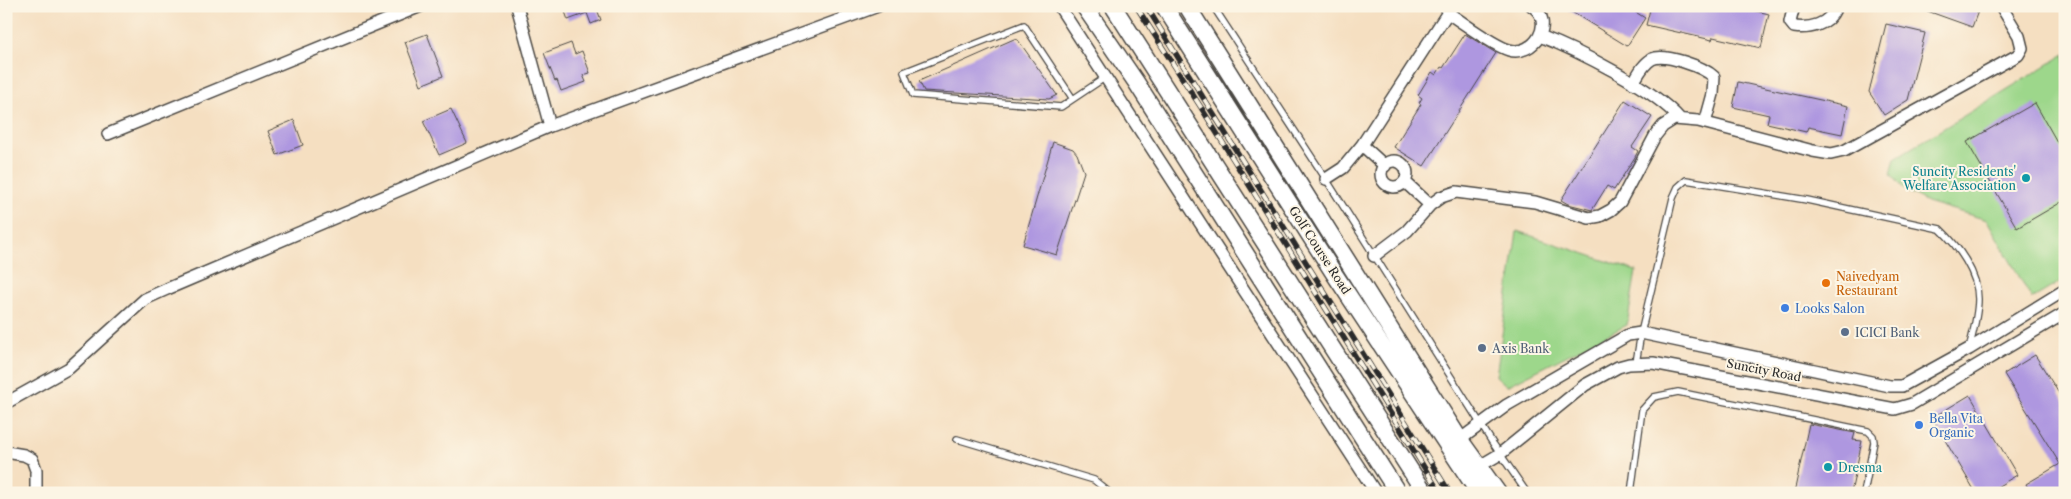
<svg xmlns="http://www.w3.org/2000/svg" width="2071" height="499" font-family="'Libre Caslon Text',serif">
  <rect width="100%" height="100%" fill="#fcf5e5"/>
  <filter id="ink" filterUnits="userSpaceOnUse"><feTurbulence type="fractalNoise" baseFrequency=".02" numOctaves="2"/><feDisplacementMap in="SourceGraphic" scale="10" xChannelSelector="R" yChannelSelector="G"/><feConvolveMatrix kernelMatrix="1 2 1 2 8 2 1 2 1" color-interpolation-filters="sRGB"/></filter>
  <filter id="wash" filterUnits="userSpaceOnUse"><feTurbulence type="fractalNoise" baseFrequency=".0096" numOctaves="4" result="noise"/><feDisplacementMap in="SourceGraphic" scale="20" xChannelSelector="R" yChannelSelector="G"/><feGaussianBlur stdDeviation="1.12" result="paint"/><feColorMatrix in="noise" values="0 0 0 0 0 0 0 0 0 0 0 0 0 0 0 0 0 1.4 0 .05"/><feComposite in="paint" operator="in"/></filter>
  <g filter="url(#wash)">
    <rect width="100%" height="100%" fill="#f5dfc1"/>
    <path fill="#9dd78b" stroke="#64815b" d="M2065 54V279L2032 299 1987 220 1927 202 1905 190 1891 174 1895 158Z
      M1517 231 1636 271 1627 325 1507 386 1496 376Z"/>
    <g id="blocks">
      <path fill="#ae97e0" d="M563 6H601L597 9 601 20 591 24 587 13 568 20Z
        M1562 6H1626L1645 18 1627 46Z
        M1651 6H1735L1769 14 1761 48 1713 37 1712 40 1646 25Z
        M1920 6H1980L1972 27 1919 8Z
        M1886 24 1925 33 1908 100 1884 115 1869 92Z
        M427 34 443 76 421 85 405 42Z
        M1465 34 1496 53 1424 166 1394 147 1421 104 1419 103 1422 98 1418 95 1432 72 1436 75 1441 67 1443 68Z
        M1014 39 1018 40 1057 95 1049 99 924 91 919 81Z
        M571 43 575 54 582 51 590 73 583 75 586 82 561 91 557 80 555 81 544 53Z
        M1738 82 1848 106 1842 134 1808 127 1806 132 1767 123 1769 115 1733 107Z
        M1625 100 1652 117 1632 147 1638 151 1635 157 1614 190 1607 186 1592 210 1568 204 1561 200Z
        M2035 103 2065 156V200L2017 228 1967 142Z
        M451 109 467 143 439 155 423 121Z
        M294 120 303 145 277 155 268 131Z
        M1053 142 1073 149 1077 154 1084 172 1057 255 1023 245Z
        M2035 355 2065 403V493H2031L2026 484 2060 464 2004 374Z
        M1970 395 2017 475 1987 493H1976L1932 418Z
        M1809 424 1855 433 1853 440 1862 441 1851 493H1794Z"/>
    </g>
  </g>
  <g filter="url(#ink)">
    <use href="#blocks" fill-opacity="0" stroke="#494642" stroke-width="1"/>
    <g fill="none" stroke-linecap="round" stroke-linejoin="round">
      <defs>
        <path id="lane" d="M1213 6 1326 179 1492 442 1527 493
          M1073 99 1024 25 904 72 913 95 1061 107 1106 77
          M1636 363 1641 333 1673 198 1678 187 1686 180 1807 200 1940 229C1958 246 1978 273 1978 299 1978 315 1973 333 1969 349
          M957 439 1094 480 1110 493
          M1631 493 1642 410 1654 397 1678 392 1868 431 1873 436 1874 442 1864 493"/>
        <path id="street" d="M517 6 550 126
          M1059 6 1376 493
          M1794 6 1790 22 1794 27C1810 29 1828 25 1835 9
          M1448 13C1464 23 1492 45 1509 50 1534 57 1556 22 1532 6
          M1540 36C1579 51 1653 88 1680 119
          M1633 83C1638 75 1643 64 1652 59 1665 53 1704 67 1714 77L1713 94 1705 123
          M108 134 421 6
          M1362 145 1385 166
          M1381 174a13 13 0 1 1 26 0a13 13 0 1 1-26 0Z
          M1326 179 1343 168 1362 145 1452 6
          M1405 182 1430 205
          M1374 256 1407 231 1430 205 1441 197 1456 192 1535 202 1589 218 1600 216 1611 210 1620 202 1655 136 1663 126 1674 119 1698 121 1813 151 1831 154 1844 151 2018 55 2022 48 2019 36 2001 6
          M6 403 69 368 145 299 167 289 550 126 878 6
          M1454 444 1507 405 1628 335 1641 333 1890 386H1902L1969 349 2065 290
          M6 452 24 455 32 459 36 470V493
          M1473 470 1500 454 1585 385 1618 367 1629 364 1653 363 1895 409 1912 404 2065 313"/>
        <path id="secondary" d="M1084 6 1136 82 1398 493
          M1113 6 1425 493
          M1164 6 1335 275 1479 493
          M1187 6 1460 440 1498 493"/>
      </defs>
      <use href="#lane" stroke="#494642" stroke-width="8"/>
      <use href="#street" stroke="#494642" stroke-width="14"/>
      <use href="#secondary" stroke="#494642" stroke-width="19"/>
      <use href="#lane" stroke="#fff" stroke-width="5.5"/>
      <use href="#street" stroke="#fff" stroke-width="11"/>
      <use href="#secondary" stroke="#fff" stroke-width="16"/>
      <defs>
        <path id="rail" d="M1136 6 1202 109 1440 493
          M1146 6 1450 493"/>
      </defs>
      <use href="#rail" stroke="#2b2b2b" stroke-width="5.5"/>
      <use href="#rail" stroke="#fcf5e5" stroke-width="4" stroke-dasharray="11" stroke-linecap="butt"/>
    </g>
  </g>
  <g fill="#0f9aa8" stroke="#fcf5e5" stroke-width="2">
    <circle cx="2026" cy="178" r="5"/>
    <circle cx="1828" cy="467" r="5"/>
  </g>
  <circle fill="#e8710a" stroke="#fcf5e5" stroke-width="2" cx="1826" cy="283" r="5"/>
  <g fill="#3f7fe0" stroke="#fcf5e5" stroke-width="2">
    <circle cx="1785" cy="308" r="5"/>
    <circle cx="1919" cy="425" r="5"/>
  </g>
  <g fill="#5c6f8a" stroke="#fcf5e5" stroke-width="2">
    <circle cx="1845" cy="332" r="5"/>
    <circle cx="1482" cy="348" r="5"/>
  </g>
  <g text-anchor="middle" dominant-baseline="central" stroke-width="4" stroke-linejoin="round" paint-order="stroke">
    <g font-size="12" fill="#0d838f" stroke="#fcf5e5" text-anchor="end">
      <text x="2016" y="171">Suncity Residents'<tspan x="2016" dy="14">Welfare Association</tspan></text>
      <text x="1838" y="467" text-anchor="start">Dresma</text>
    </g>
    <g font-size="12" fill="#2b2b2b" stroke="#fcf5e5">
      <text transform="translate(1320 250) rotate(57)">Golf Course Road</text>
      <text transform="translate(1764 370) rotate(11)">Suncity Road</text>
    </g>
    <g font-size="12" fill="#c56008" stroke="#fcf5e5" text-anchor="start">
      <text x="1836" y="276">Naivedyam<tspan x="1836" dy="14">Restaurant</tspan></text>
    </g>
    <g font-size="12" fill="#366cbe" stroke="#fcf5e5" text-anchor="start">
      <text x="1795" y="308">Looks Salon</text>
      <text x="1929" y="418">Bella Vita<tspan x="1929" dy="14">Organic</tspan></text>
    </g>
    <g font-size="12" fill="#4e5e75" stroke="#fcf5e5" text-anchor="start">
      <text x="1855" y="332">ICICI Bank</text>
      <text x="1492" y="348">Axis Bank</text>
    </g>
  </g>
  <rect width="2071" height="499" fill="none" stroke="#fcf5e5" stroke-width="25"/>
</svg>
